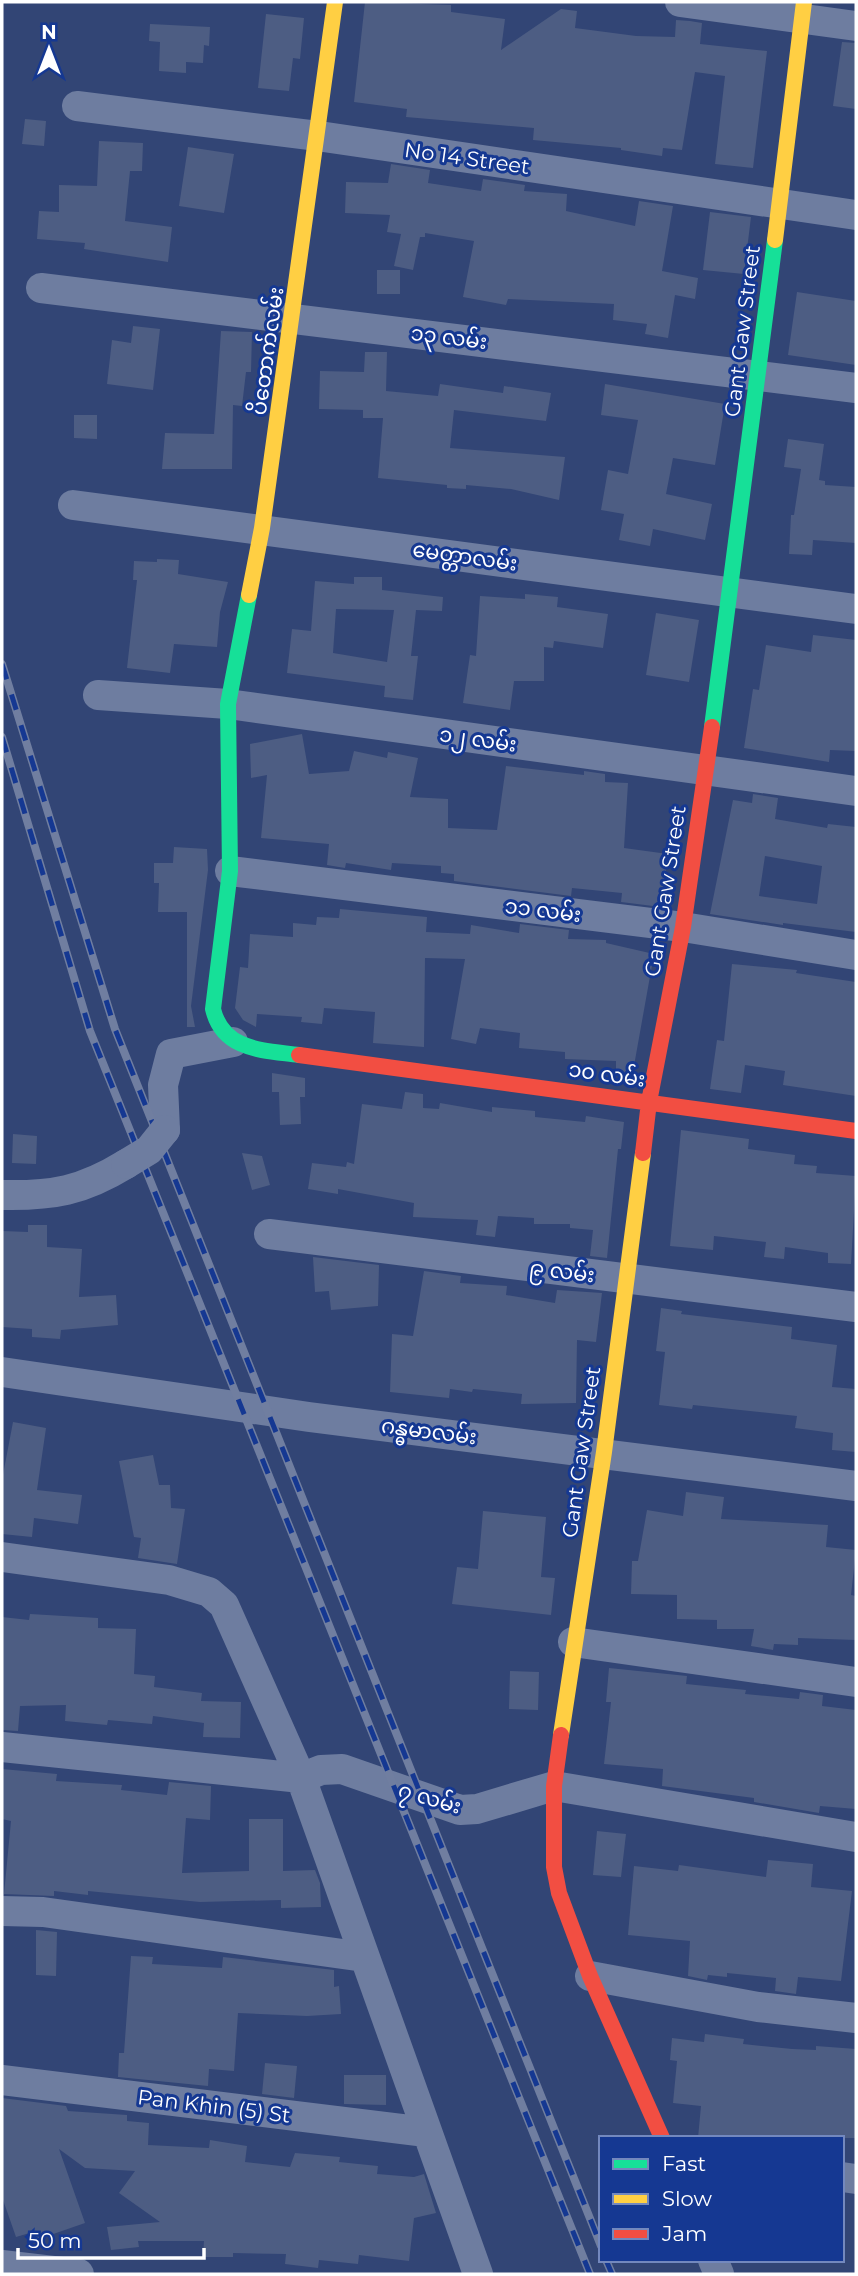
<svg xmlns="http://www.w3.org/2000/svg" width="858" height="2276" font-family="Montserrat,'Noto Sans Myanmar',sans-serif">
  <rect width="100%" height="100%" fill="#324575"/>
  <path fill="#4d5d83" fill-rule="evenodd" d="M365 2 451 5V12L505 19 501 50 561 9 577 11 575 28 636 36 675 37 676 20 690 21 702 23 700 44 767 51 753 168 715 164 725 76 695 72 682 150 663 148 662 156 621 150V148L533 140 534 128 406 117 407 109 354 102Z
    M266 14 304 18 300 59 293 58 289 91 258 88Z
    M150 24 210 27 209 46 204 45 203 63 186 62V73L159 71 160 42 149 41Z
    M842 42 856 43V109L833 106Z
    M25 119 46 121 44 146 22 144Z
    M99 141 143 143 142 171H130L125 221 172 227 168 262 84 249 85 243 37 239 39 211 59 212V185L97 186Z
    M188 147 234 154 224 213 179 206Z
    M391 164 430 170 428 183 481 191 483 179 525 185 524 191 567 194 566 211 635 226 639 201 673 206 662 271 698 278 695 299 675 295 668 338 645 334 647 324 613 320 614 304 508 299 506 305 463 297 474 241 425 233V237H420L413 270 394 266 401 234 387 232 390 215 345 213 346 182 388 183Z
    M710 212 751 217 744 274 703 270Z
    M377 270H400V294H377Z
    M797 292 856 301V365L788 355Z
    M133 326 160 329 153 390 107 384 112 340 131 343Z
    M221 331 252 332 251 372H246L242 406 233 405 232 469H162L165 433 214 434Z
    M365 352H387L386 391 438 396 440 384 503 393 504 386 551 393 546 421 454 410 450 448 565 457 559 500 511 489 466 485V489L447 488V485L378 478 383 418H363V410L319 409 320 371 364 372Z
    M605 384 725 404 715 465 673 458 666 494 712 504 705 540 653 529 650 546 619 540 624 514 601 510 608 470 628 474 638 420 601 415Z
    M74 415H97V439L74 438Z
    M788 439 824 444 819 480 825 481V485L856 487V543L813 540 812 555 789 554 791 515H794L801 469 784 467Z
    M157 559 179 560 178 574 228 582 220 612 217 647 174 644 170 673 127 668 137 580H133L134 561 157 562Z
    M354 577H382V590L443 597 442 611 416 610 411 656H418L413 700 384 697 385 686 287 673 292 629 311 631 315 581 354 584ZM336 609 394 610 387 662 333 653Z
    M525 594 558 597 557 607 608 614 603 648 554 641 553 648 544 647V681H514L510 710 463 703 470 655 476 656 480 596 525 599Z
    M656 613 699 620 689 682 646 675Z
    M813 635 856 640V751L830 750 829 762 744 748 753 689 759 690 766 645 811 652Z
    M302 734 309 774 349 771 354 751 387 758 388 752 418 758 410 797 448 799V828L497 830 506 766 584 775V771L605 774V782L628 783 624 848 668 854 661 907 621 902 622 893 572 888 571 896 454 881V874L441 873V866L392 863 391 870 346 863 345 868 327 865 329 844 261 838 267 775 251 778 250 744Z
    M753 794 778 798 775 819 827 828 828 824 856 827V932L783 923V925L710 914 733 800 752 803ZM765 856 822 866 817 904 759 896Z
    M174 847 207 849 208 870 191 1006 195 1027H187V912H158L159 883H154V863H173Z
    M340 909 427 917 426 932 470 934 471 925 519 933 520 924 569 930 568 939 606 940V943L654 954 632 1077 616 1076V1061L565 1059V1052L519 1048 520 1033 480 1028 476 1044 451 1039 465 959 425 958 424 1047 373 1043 375 1012 324 1008 322 1024 301 1022 302 1017 257 1014 256 1027 243 1020 235 1008 240 967 248 968 250 934 293 937V923L316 925 317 917 339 918Z
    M732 964 797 970 796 973 856 982V1096L783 1085 785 1071 745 1065 741 1093 710 1089 717 1040 724 1041Z
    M272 1073 305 1078V1097H300L301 1124 280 1125 279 1092H272Z
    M405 1092 423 1094V1108L439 1109 440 1103 492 1112V1107L535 1111V1117L585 1122 586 1116 624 1122 621 1149H618L607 1258 590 1256 593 1230 570 1228V1224H534V1218L498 1216 495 1237 476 1235 478 1220 413 1217 414 1203 338 1189V1194L308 1189 312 1163 346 1167 347 1162 354 1164 362 1104 402 1109Z
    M681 1130 749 1139 748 1149 795 1155 794 1164 817 1166 816 1173 856 1176 851 1264 828 1263V1253L785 1247 784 1259 764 1257 766 1242 714 1236 713 1250 670 1246Z
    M13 1134 37 1136 36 1164 12 1163Z
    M242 1153 262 1156 270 1185 252 1190Z
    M28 1225H47V1247L82 1249 79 1297 116 1295 118 1325 61 1330 60 1339 32 1337V1329L2 1327V1231L28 1232Z
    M313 1257 379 1265 378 1306 331 1310 329 1291 315 1292Z
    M424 1271 461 1276 460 1283 507 1286 506 1295 555 1303 557 1290 602 1293 596 1342 577 1340 576 1403 521 1404 522 1394 473 1389 472 1392 450 1389 449 1398 390 1392 392 1334 413 1336Z
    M661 1308 682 1311 681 1314 792 1327 791 1339 837 1345 832 1387 856 1389V1452L832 1450 833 1433 795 1428 797 1416 693 1405 692 1409 659 1405 665 1352 656 1351Z
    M13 1422 46 1428 37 1490 82 1495 78 1524 34 1518 32 1537 2 1534V1480Z
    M153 1455 159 1485H170L171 1508 185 1509 177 1564 138 1558 141 1538 134 1537 133 1532 119 1461Z
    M686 1492 724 1497 721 1519 828 1525 826 1547 856 1550 851 1595 856 1596V1640L798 1638V1645L774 1644 773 1650 751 1646 754 1629H717V1620L677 1619V1595L631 1594 632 1561H638L647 1510 683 1516Z
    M483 1511 546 1517 541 1577 555 1578 551 1615 452 1604 457 1567 478 1569Z
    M30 1614 98 1618V1628L136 1629 134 1674 155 1676 154 1687 202 1693 201 1701 241 1702 240 1738 203 1737 204 1723 153 1716 152 1724 108 1720 107 1725 65 1721 66 1705 20 1706 18 1731 2 1730V1617L29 1620Z
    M609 1668 687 1676 686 1684 746 1690 745 1694 799 1699 800 1692 823 1695 822 1706 856 1710V1809L820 1806 819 1813 754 1802V1798L662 1786 663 1769 604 1764 611 1702H606Z
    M510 1671 539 1672 538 1710 509 1709Z
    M2 1769 57 1774 56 1781 122 1785 121 1790 167 1795 169 1782 211 1786 210 1820 186 1818 182 1873 249 1871V1819H283V1871L315 1870 320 1883 321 1907 281 1908V1900L200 1902 88 1891V1895L54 1891V1896L4 1894 11 1821 2 1819Z
    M597 1831 626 1834 621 1877 593 1875Z
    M768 1860 813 1864 811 1887 852 1891 841 1981 798 1977 796 1994 775 1991 776 1978 727 1973V1977L708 1975 707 1980 688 1976 690 1941 628 1935 634 1866 678 1871 679 1865 766 1877Z
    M36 1930 57 1932 56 1976 36 1975Z
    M131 1956 153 1957 152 1964 222 1968 223 1957 334 1970V1987L339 1986 341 2014 307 2016 238 2013 234 2071 209 2069 208 2086 118 2077 119 2053H124Z
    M705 2034 744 2039 743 2044 792 2049 816 2050V2046L856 2049V2138H698L701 2106 673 2103 677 2061 670 2060 672 2038 704 2042Z
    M265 2063 297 2066 294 2098 262 2094Z
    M344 2075H386V2105L344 2104Z
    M2 2098 66 2106 68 2111 127 2115V2121L149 2123 148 2145 209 2148 210 2140 247 2146 245 2162 290 2167 295 2153 340 2157 339 2162 378 2166 377 2174 414 2177 424 2174 436 2213 414 2218 409 2261 359 2255 358 2264 319 2260 318 2268 285 2264 286 2254 233 2253V2257H203L204 2241H138L139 2247 111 2250 107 2227 160 2222 119 2193 135 2171 85 2168 59 2149 85 2223 36 2240 33 2232 16 2237 2 2197Z"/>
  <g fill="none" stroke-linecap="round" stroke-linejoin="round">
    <path stroke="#6e7da0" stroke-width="30" d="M680 2 856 26
      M77 106 318 136 856 215
      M41 288 856 388
      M73 505 856 609
      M98 695 228 704 856 791
      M230 871 683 927 856 955
      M165 1130 163 1085 171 1054 233 1042
      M2 1195C53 1196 82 1191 126 1164
      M269 1234 856 1307
      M2 1372 309 1417 856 1486
      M2 1557 169 1580 209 1592 224 1605 301 1778 478 2274
      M573 1642 856 1682
      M2 1747 301 1778 321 1770 342 1769 460 1810 477 1809 554 1786 856 1837
      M2 1911 43 1912 364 1957
      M590 1976 758 2007 856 2018
      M2 2080 426 2132
      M842 2177 856 2179
      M713 2260 719 2274
      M2 2265 79 2274"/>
    <path stroke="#16e098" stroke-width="16" d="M249 595 228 704 230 871 213 1009C223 1051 263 1050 299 1055
      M712 727 775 240"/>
    <path stroke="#ffcf43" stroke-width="16" d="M775 240 804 2
      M249 595 262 528 335 2
      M561 1735 604 1452 643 1153"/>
    <path stroke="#f24e42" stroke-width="16" d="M299 1055 856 1131
      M643 1153 649 1102 683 927 712 727
      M561 1735 554 1786V1867L559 1893 590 1976 662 2138"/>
    <defs>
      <path id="rail" d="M2 664 115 1029 601 2246
        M2 737 90 1031 590 2274
        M606 2260 612 2274"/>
    </defs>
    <use href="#rail" stroke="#707ea0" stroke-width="8"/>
    <use href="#rail" stroke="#153892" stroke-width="5" stroke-dasharray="16" stroke-linecap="butt"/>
    <path stroke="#6e7da0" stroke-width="30" d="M126 1164 149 1150 165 1130"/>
  </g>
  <g text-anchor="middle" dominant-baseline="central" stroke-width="6" stroke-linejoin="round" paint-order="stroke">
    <g font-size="21" fill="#fff" stroke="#153892">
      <text transform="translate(467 158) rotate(8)">No 14 Street</text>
      <text transform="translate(742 331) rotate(-83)">Gant Gaw Street</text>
      <text transform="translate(449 337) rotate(7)">၁၃ လမ်း</text>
      <text transform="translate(267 351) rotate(-82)">ပိတောက်လမ်း</text>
      <text transform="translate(465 556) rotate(8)">မေတ္တာလမ်း</text>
      <text transform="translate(478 739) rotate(8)">၁၂ လမ်း</text>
      <text transform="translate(665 891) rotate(-81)">Gant Gaw Street</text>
      <text transform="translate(543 910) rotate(7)">၁၁ လမ်း</text>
      <text transform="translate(607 1074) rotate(8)">၁၀ လမ်း</text>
      <text transform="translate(562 1271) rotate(7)">၉ လမ်း</text>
      <text transform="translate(429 1431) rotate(7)">ဂန္ဓမာလမ်း</text>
      <text transform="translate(581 1452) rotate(-82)">Gant Gaw Street</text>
      <text transform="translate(430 1798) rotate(16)">၇ လမ်း</text>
      <text transform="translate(214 2106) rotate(7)">Pan Khin (5) St</text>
    </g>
  </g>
  <rect width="858" height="2276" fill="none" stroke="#ffffff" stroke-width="7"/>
  <rect x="599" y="2136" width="245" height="126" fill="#153892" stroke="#7388be" stroke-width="2"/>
  <rect x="613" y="2159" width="35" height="10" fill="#16e098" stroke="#7388be" stroke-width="2"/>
  <text x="662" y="2171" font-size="21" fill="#ffffff">Fast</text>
  <rect x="613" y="2194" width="35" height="10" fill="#ffcf43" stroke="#7388be" stroke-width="2"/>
  <text x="662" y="2206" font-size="21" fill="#ffffff">Slow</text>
  <rect x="613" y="2229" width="35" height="10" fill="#f24e42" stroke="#7388be" stroke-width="2"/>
  <text x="662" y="2241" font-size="21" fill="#ffffff">Jam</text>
  <g transform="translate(49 49)" stroke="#153892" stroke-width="5" paint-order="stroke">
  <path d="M0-5L12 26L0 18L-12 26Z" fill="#ffffff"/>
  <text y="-10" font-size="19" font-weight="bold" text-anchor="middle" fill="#ffffff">N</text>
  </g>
  <path d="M18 2248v10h186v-10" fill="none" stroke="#ffffff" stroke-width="3.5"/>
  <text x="28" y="2248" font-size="21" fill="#ffffff" stroke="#153892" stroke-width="5" paint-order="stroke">50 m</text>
</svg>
